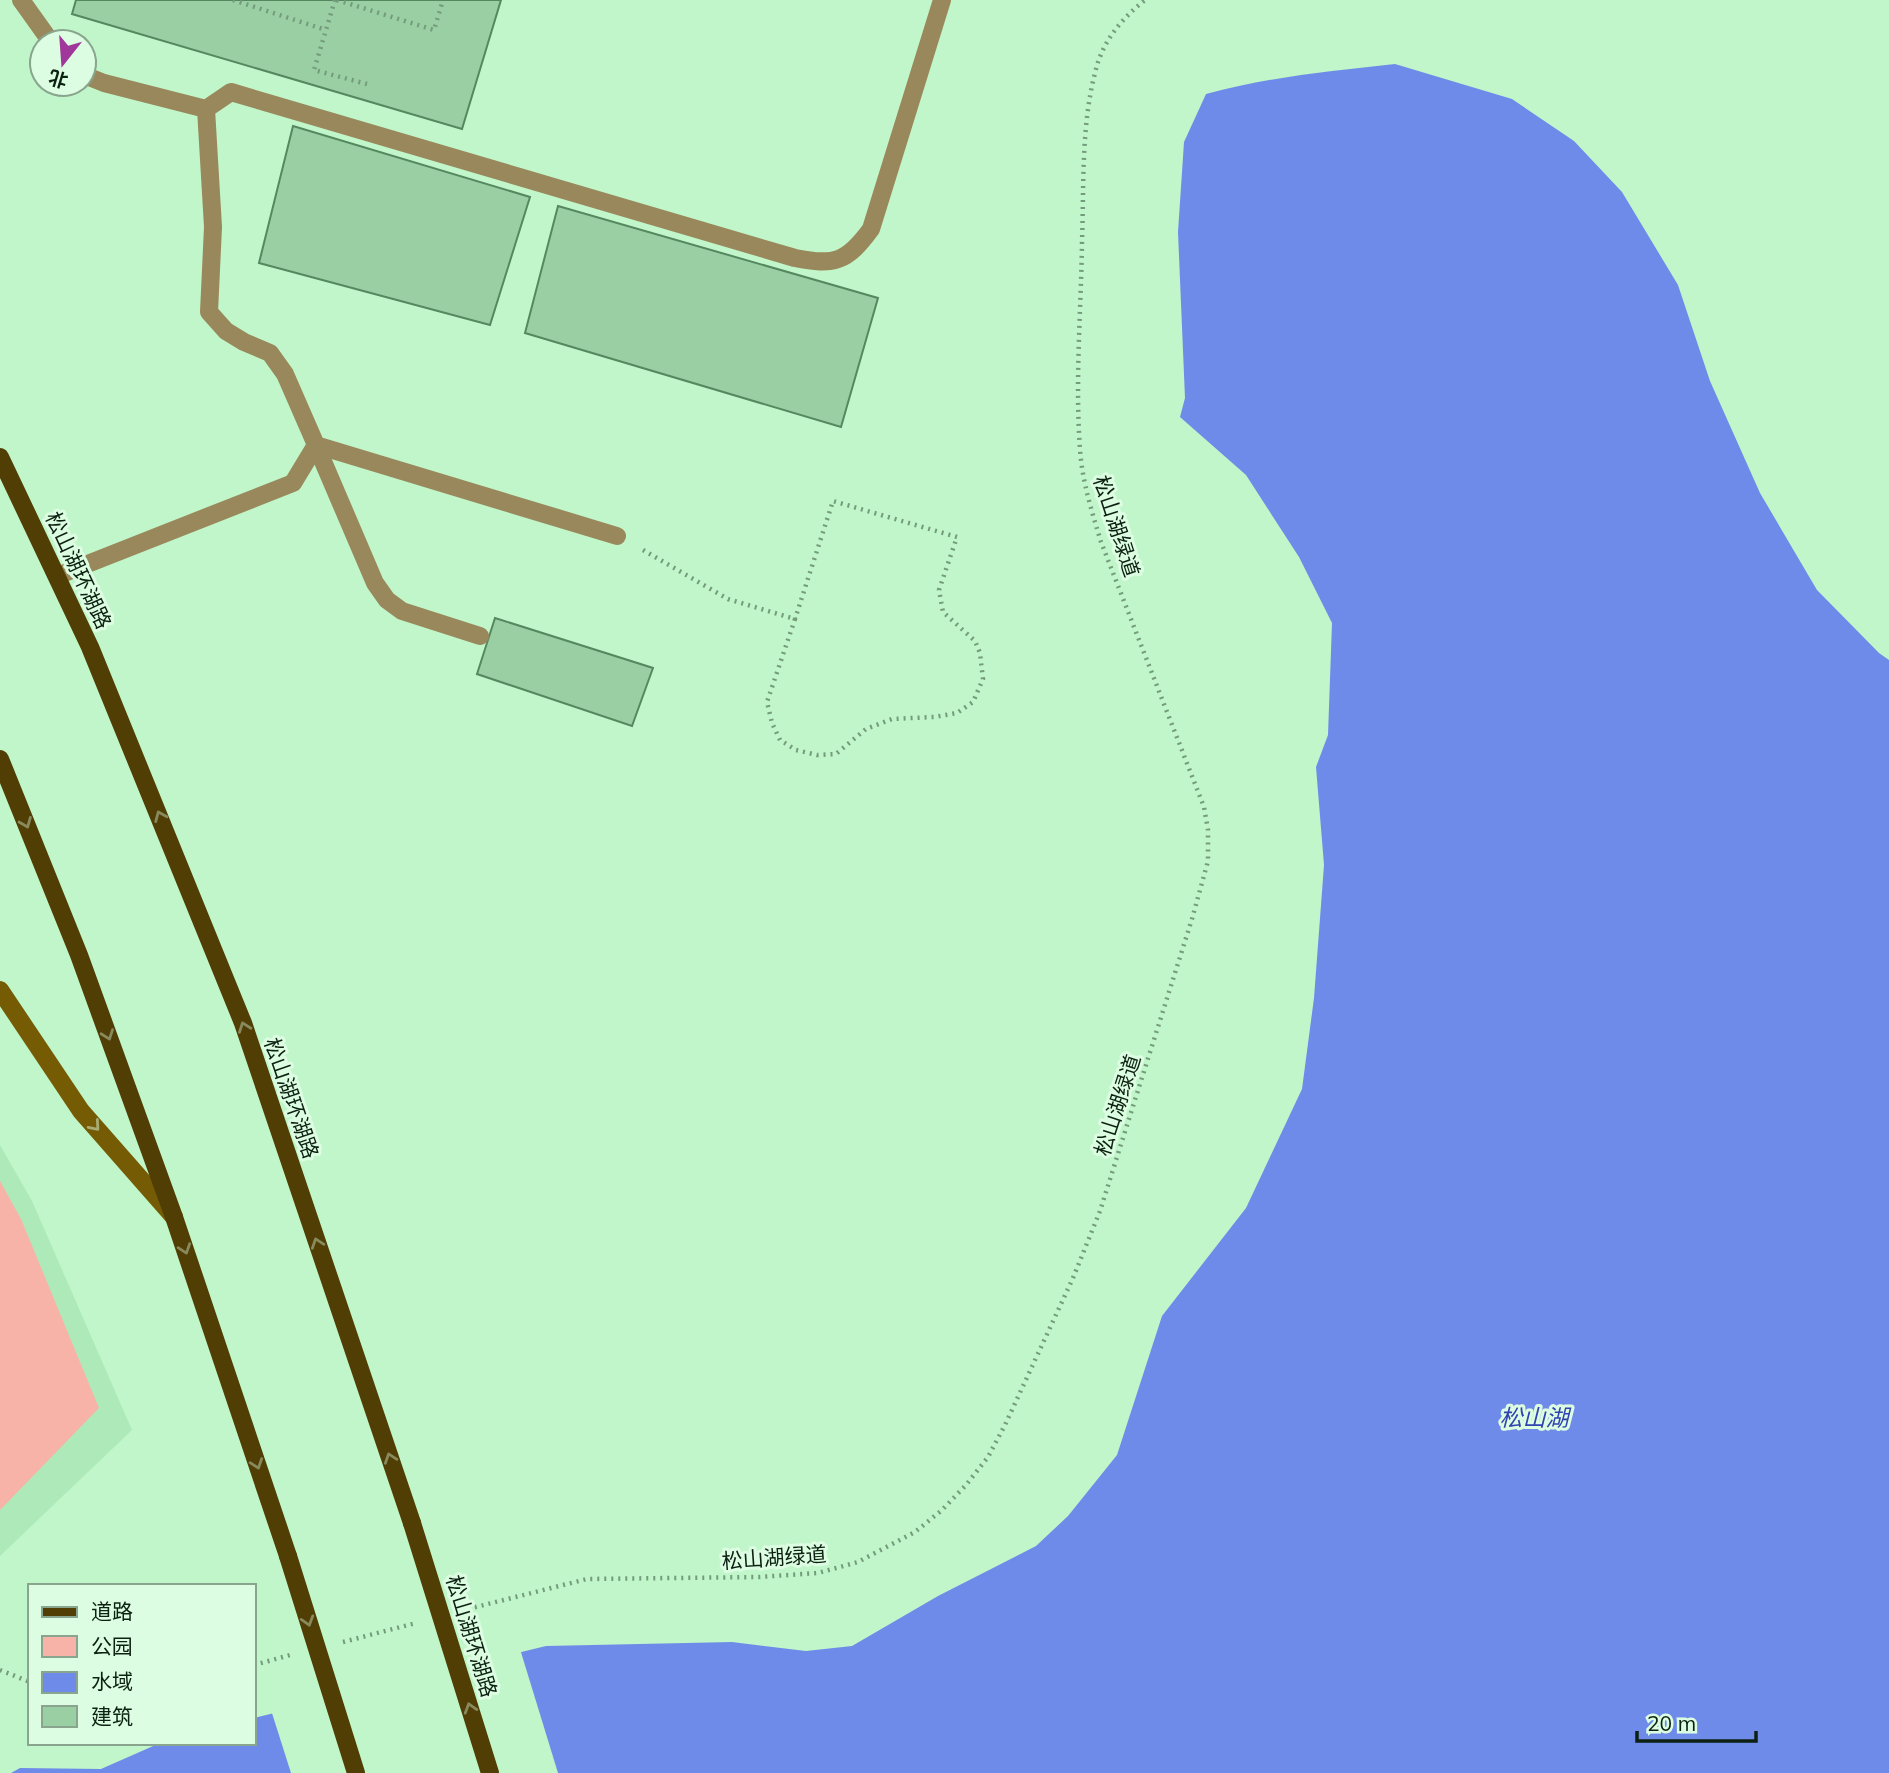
<svg xmlns="http://www.w3.org/2000/svg" width="1889" height="1773" font-family="Mulish,'Noto Sans SC',sans-serif">
  <rect width="100%" height="100%" fill="#c0f6c9"/>
  <path fill="#aeeab9" d="M0 1145 32 1201 132 1430 0 1556Z"/>
  <path fill="#f7b3a7" d="M0 1181 21 1219 99 1408 0 1510Z"/>
  <path fill="#6f8be9" d="M1395 64 1512 99 1574 141 1622 192 1678 285 1710 381 1760 493 1817 590 1879 653 1889 660V1773H11L20 1768 101 1769 160 1743H254V1718L546 1646 732 1642 806 1651 852 1646 938 1596 1036 1546 1068 1516 1117 1455 1162 1316 1246 1208 1302 1089 1314 998 1324 865 1316 767 1328 735 1332 623 1299 557 1246 475 1180 417 1185 398 1178 232 1184 142 1206 94C1268 77 1331 71 1395 64Z"/>
  <path fill="#c0f6c9" d="M520 1649 558 1773H291L271 1710Z"/>
  <path fill="#9acfa4" stroke="#568860" stroke-width="2" d="M76 0H501L462 129 72 14Z
    M293 126 530 197 490 325 259 263Z
    M558 206 878 298 841 427 525 333Z
    M495 618 653 668 632 726 477 674Z"/>
  <g fill="none" stroke-linecap="round" stroke-linejoin="round">
    <path stroke="#749c7c" stroke-width="4.5" stroke-dasharray="2 5" stroke-linecap="butt" d="M233 0 326 30
      M335 0 314 70 367 84
      M337 0 434 30 443 0
      M643 550 728 599 795 619 767 702 772 723 780 740 796 750 817 755 836 754 866 729 892 719 934 717 957 713 973 702 983 679 980 653 975 641 943 612 939 590 957 537 833 501 795 619
      M468 1609 587 1579 759 1577 818 1573 858 1562 915 1532 942 1510 966 1485 988 1457 1005 1425 1073 1278 1100 1211 1192 919 1208 861V830L1204 807 1101 542C1092 512 1082 481 1080 449 1075 381 1081 311 1082 242 1084 186 1081 127 1095 73 1102 42 1121 19 1145 0
      M343 1642 416 1623
      M254 1665 290 1655
      M0 1670 30 1682"/>
    <path stroke="#99885c" stroke-width="18" d="M21 0 51 42
      M206 109 231 92 795 258C834 266 847 262 871 229L942 0
      M316 445 617 536
      M316 445 375 583 387 600 402 611 480 636
      M57 576 293 483 316 445 285 374 270 353 244 342 226 331 209 312 213 227 206 109 104 83 84 75"/>
    <path stroke="#745b04" stroke-width="18" d="M0 990 81 1111 174 1217"/>
    <path stroke="#503e05" stroke-width="18" d="M0 457 90 647 243 1023 412 1523
      M0 759 79 955 174 1217 288 1556"/>
    <path stroke="#503e05" stroke-width="18" d="M412 1523 490 1773
      M288 1556 356 1773"/>
  </g>
  <defs><path id="oneway-chevron" d="M-2-3.5L2.5 0L-2 3.5" fill="none" stroke-width="1.6" stroke-linecap="round" stroke-linejoin="round" transform="scale(1.75)"/></defs>
  <g stroke="#888a5d">
    <use href="#oneway-chevron" transform="translate(160 816) rotate(-113)"/>
    <use href="#oneway-chevron" transform="translate(26 823) rotate(68)"/>
    <use href="#oneway-chevron" transform="translate(244 1027) rotate(-110)"/>
    <use href="#oneway-chevron" transform="translate(108 1035) rotate(70)"/>
    <use href="#oneway-chevron" transform="translate(317 1243) rotate(-109)"/>
    <use href="#oneway-chevron" transform="translate(185 1249) rotate(71)"/>
    <use href="#oneway-chevron" transform="translate(390 1458) rotate(-109)"/>
    <use href="#oneway-chevron" transform="translate(257 1464) rotate(71)"/>
    <use href="#oneway-chevron" transform="translate(308 1621) rotate(73)"/>
    <use href="#oneway-chevron" transform="translate(470 1708) rotate(-107)"/>
  </g>
  <use stroke="#a8ac73" href="#oneway-chevron" transform="translate(95 1126) rotate(49)"/>
  <g text-anchor="middle" dominant-baseline="central" stroke-width="6" stroke-linejoin="round" paint-order="stroke">
    <g font-size="21" fill="#0c2111" stroke="#ddfde2">
      <text transform="translate(1117 526) rotate(72)">松山湖绿道</text>
      <text transform="translate(79 570) rotate(65)">松山湖环湖路</text>
      <text transform="translate(292 1098) rotate(71)">松山湖环湖路</text>
      <text transform="translate(1117 1105) rotate(-72)">松山湖绿道</text>
      <text transform="translate(774 1557) rotate(-4)">松山湖绿道</text>
      <text transform="translate(472 1636) rotate(73)">松山湖环湖路</text>
    </g>
    <g font-size="23" font-style="italic" fill="#3044b1" stroke="#ddfde2">
      <text x="1534" y="1417">松山湖</text>
    </g>
  </g>
  <rect x="28" y="1584" width="228" height="161" fill="#ddfde2" stroke="#89a58e" stroke-width="2"/>
  <rect x="42" y="1607" width="35" height="10" fill="#503e05" stroke="#89a58e" stroke-width="2"/>
  <text x="91" y="1619" font-size="21" fill="#0c2111">道路</text>
  <rect x="42" y="1636" width="35" height="21" fill="#f7b3a7" stroke="#89a58e" stroke-width="2"/>
  <text x="91" y="1654" font-size="21" fill="#0c2111">公园</text>
  <rect x="42" y="1672" width="35" height="21" fill="#6f8be9" stroke="#89a58e" stroke-width="2"/>
  <text x="91" y="1689" font-size="21" fill="#0c2111">水域</text>
  <rect x="42" y="1706" width="35" height="21" fill="#9acfa4" stroke="#89a58e" stroke-width="2"/>
  <text x="91" y="1724" font-size="21" fill="#0c2111">建筑</text>
  <g transform="translate(63 63) rotate(197)"><circle r="33" fill="#ddfde2" stroke="#89a58e" stroke-width="2"/>
  <path d="M0-5L12 26L0 18L-12 26Z" fill="#a0389b"/>
  <text y="-10" font-size="19" font-weight="bold" text-anchor="middle" fill="#0c2111">北</text>
  </g>
  <path d="M1637 1731v10h119v-10" fill="none" stroke="#0c2111" stroke-width="3.5"/>
  <text x="1647" y="1731" font-size="21" fill="#0c2111" stroke="#ddfde2" stroke-width="5" paint-order="stroke">20 m</text>
</svg>
